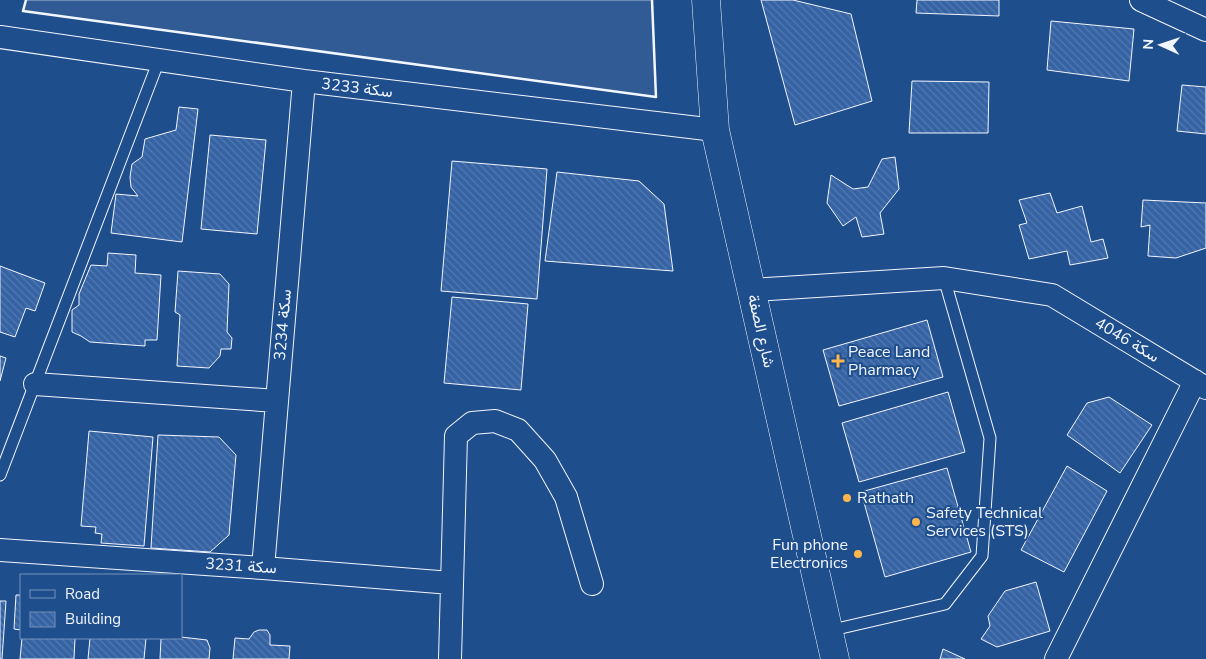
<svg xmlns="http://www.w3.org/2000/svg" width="1206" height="659" font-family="'Nunito Sans',Vazirmatn,sans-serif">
  <defs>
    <pattern id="building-back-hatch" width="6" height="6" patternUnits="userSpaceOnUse" patternTransform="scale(1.25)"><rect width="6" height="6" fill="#3563a3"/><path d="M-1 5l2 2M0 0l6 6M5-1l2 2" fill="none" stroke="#537ab1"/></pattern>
  </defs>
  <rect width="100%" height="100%" fill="#1f4e8c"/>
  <path fill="#305b95" stroke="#a8bbd7" d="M26 0H652L656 97 23 11Z"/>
  <path fill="url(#building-back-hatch)" stroke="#f2f6ff" d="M761 0H793L851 14 872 101 795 125Z
    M917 0H999V16L916 13Z
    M1051 21 1134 29 1129 81 1047 70Z
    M912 81 989 82 988 133H909Z
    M1182 85 1206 87V134L1177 131Z
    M179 107 198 109 182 242 111 233 116 194 138 196 131 187 130 177 132 164 142 157 145 139 176 130Z
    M210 135 266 140 257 234 201 229Z
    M895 157 899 189 880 213 884 234 862 237 856 217 843 226 827 203 831 175 853 189 868 187 882 159Z
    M452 161 547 169 537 299 441 291Z
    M557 172 639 181 664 204 673 271 545 261Z
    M1050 193 1057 213 1082 206 1091 242 1103 239 1108 258 1070 265 1067 251 1029 259 1019 225 1027 223 1019 200Z
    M1143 200 1206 203V248L1176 258 1148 256 1150 225 1141 227Z
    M108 253 136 255 135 273 161 275 157 340H145V346L90 342 81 336 72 332V310L79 305V294L91 265 107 266Z
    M0 266 45 283 35 311 26 308 15 337 0 332Z
    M178 271 220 274 229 284 227 332 232 338 231 349H221L220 356 209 368 177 366 180 315 175 312Z
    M452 297 528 304 521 390 444 383Z
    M927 320 943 377 839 406 823 350Z
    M0 356 6 358 0 381Z
    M948 392 965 452 859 482 842 423Z
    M1109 397 1152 425 1120 473 1067 435 1087 403Z
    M89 431 153 437 144 546 101 543 102 534 95 533 96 527 81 526Z
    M158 435 219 437 236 455 229 535 210 552 151 548Z
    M1067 466 1107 491 1064 572 1021 550Z
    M947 468 971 552 885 577 861 492Z
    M1036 582 1050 631 997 647 981 639 990 626 988 616 1005 591Z
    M16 595H21V630L14 629Z
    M0 601H6L2 659H0Z
    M259 630H267L270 635V645L290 646 289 659H233L235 638 249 639 254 632Z
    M181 637 207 640 210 648 209 659H160L161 639Z
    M22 638H75L74 659H20Z
    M90 638H146L144 659H88Z
    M943 649 965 659H940Z"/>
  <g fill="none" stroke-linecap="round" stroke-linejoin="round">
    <defs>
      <path id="lane" d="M0 475 159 60
        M828 631 945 604 982 556 990 438 944 278"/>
      <path id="street" d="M1141 0 1206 30
        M0 37 304 81 715 130
        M752 290 944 278 1052 295 1206 388
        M35 384 277 401
        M0 550 263 568 451 583
        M263 568 304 81
        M450 659 456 436 472 423 495 421 518 430 545 460 566 497 592 584
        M1056 659 1195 381"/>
      <path id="secondary" d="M706 0 715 130 835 659"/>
    </defs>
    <use href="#lane" stroke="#f2f6ff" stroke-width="13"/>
    <use href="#street" stroke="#f2f6ff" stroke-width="24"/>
    <use href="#secondary" stroke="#f2f6ff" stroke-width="29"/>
    <use href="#lane" stroke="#1f4e8c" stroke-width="11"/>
    <use href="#street" stroke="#1f4e8c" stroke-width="22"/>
    <use href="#secondary" stroke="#1f4e8c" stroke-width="28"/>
    <path stroke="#f2f6ff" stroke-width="2.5" d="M26 0 23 11 656 97 652 0"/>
  </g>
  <g fill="#ffb74d" stroke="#1f4e8c" stroke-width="2">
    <path d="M835.5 353.5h5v5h5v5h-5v5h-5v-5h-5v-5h5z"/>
    <circle cx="847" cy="498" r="5"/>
    <circle cx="916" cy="522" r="5"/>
    <circle cx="858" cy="554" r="5"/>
  </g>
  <g text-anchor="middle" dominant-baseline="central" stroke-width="4" stroke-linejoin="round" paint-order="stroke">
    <g font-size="16" fill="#f2f6ff" stroke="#1f4e8c">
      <text transform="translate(357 88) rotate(7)">سكة 3233</text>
      <text transform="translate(283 325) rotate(-85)">سكة 3234</text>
      <text transform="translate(761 331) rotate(77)">شارع الصفة</text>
      <text transform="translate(1127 340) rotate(31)">سكة 4046</text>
      <text transform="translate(241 566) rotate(4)">سكة 3231</text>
    </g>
    <g font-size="16" fill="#f2f6ff" stroke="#1f4e8c" text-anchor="start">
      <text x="848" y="352">Peace Land<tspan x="848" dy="18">Pharmacy</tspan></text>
      <text x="857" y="498">Rathath</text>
      <text x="926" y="513">Safety Technical<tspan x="926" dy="18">Services (STS)</tspan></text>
      <text x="848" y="545" text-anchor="end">Fun phone<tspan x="848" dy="18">Electronics</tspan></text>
    </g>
  </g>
  <rect x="20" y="574" width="162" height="65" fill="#1f4e8c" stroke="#7391ba"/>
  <rect x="30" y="590" width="25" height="8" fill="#1f4e8c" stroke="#7391ba"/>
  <text x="65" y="599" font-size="15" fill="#f2f6ff">Road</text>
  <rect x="30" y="612" width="25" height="15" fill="url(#building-back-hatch)" stroke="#7391ba"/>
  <text x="65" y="624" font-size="15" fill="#f2f6ff">Building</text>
  <g transform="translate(1161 45) rotate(273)" stroke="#1f4e8c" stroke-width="4" paint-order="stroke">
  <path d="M0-4L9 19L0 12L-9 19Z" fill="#f2f6ff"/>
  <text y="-8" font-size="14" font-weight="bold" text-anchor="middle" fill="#f2f6ff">N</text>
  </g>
</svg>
